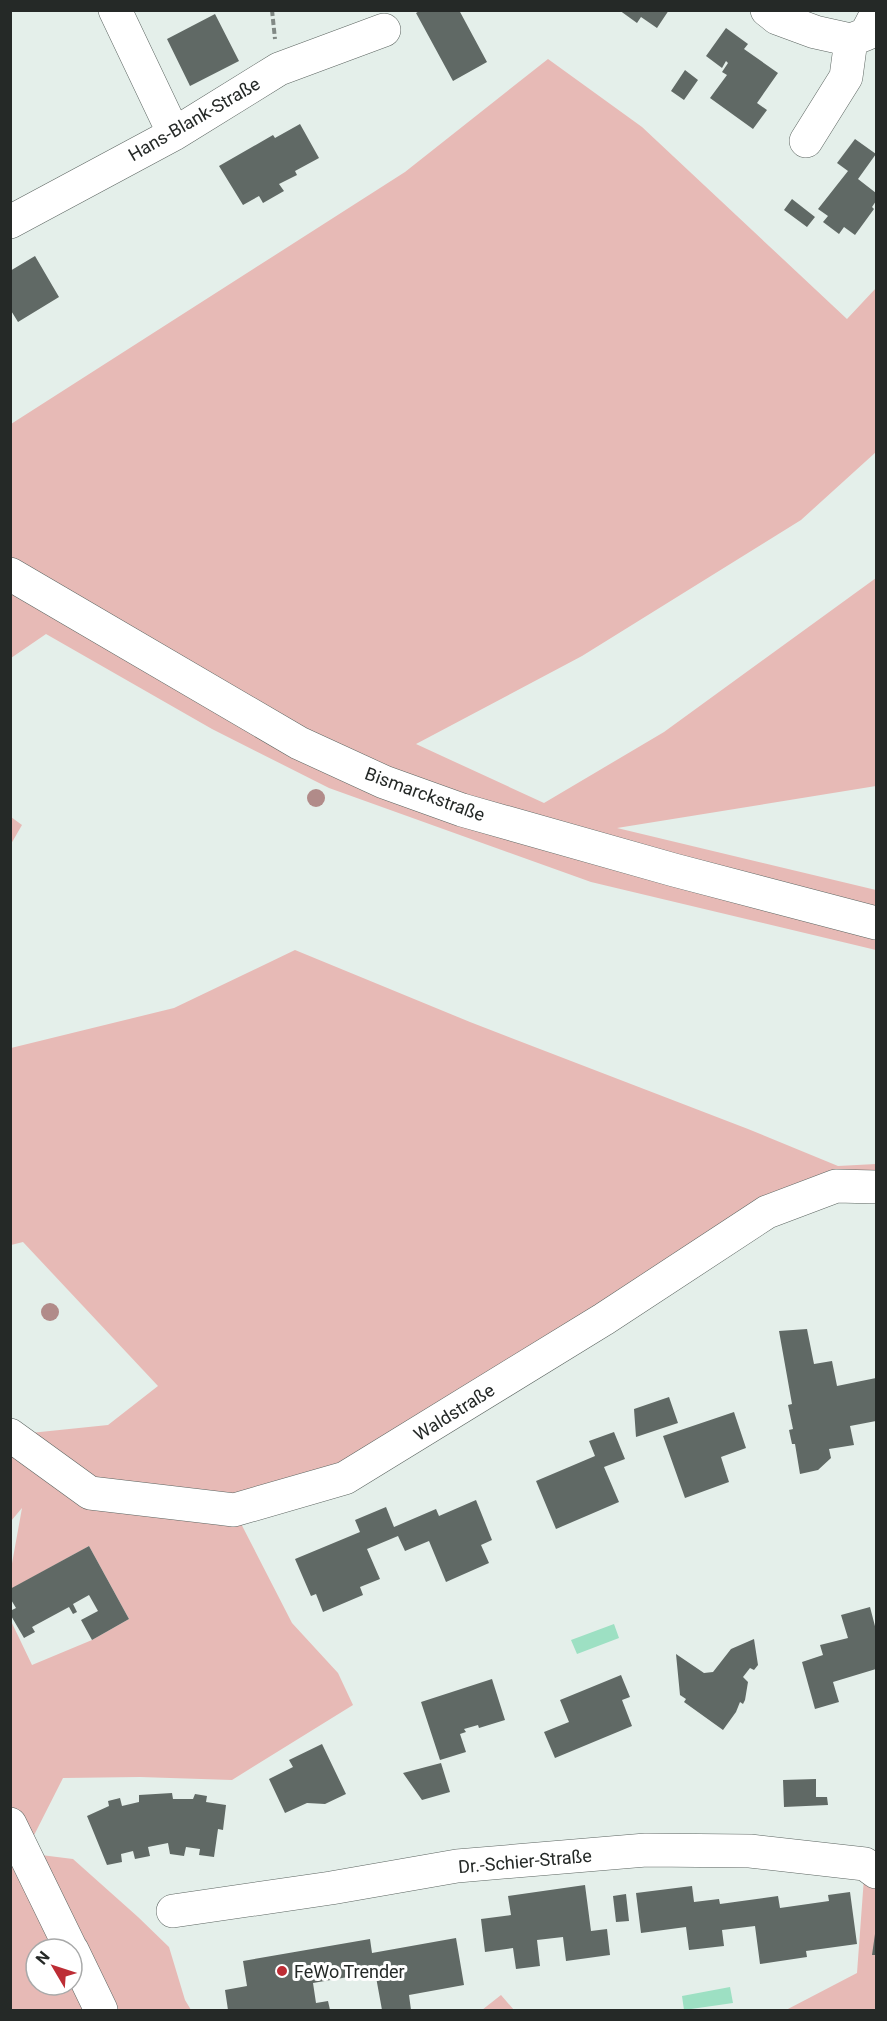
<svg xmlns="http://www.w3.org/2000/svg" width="887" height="2021" font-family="Roboto,sans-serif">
  <rect width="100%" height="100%" fill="#e4efea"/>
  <path fill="#e7bab6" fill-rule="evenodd" d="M548 59 642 127 847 319 876 288V452L801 520 582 656 416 744 544 803 664 732 876 578V786L617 828 876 890V950L591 882 329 788 212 729 46 634 11 658V424L405 172Z
    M11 817 22 825 11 844Z
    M295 950 470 1022 748 1129 838 1166 876 1164V1187L836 1186 345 1478 234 1510 292 1623 338 1673 353 1705 232 1780 140 1777 63 1778 25 1853 73 1859 138 1917 169 1947 185 2000 191 2010H11L10 1619 32 1665 92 1640 129 1619 89 1546 11 1589V1569L22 1508 11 1521V1435L108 1425 158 1386 23 1242 11 1245V1048L174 1008ZM36 1949H72V1985H36Z
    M865 1864 876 1872V2010H786L857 1973Z
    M501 1995 514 2010H482Z"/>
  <path fill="#9de0c3" d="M614 1624 619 1638 577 1654 571 1640Z
    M730 1987 733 2003 684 2010 682 1996Z"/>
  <path fill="#606965" d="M421 10H459L487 62 453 81 416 13Z
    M619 10H669L657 28 641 17 637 23Z
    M215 14 239 61 190 86 167 39Z
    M726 28 748 44 744 49 778 73 757 103 767 110 753 129 710 98 727 75 722 72 728 63 726 61 722 68 706 56Z
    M685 70 698 80 684 100 671 91Z
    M300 124 319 158 295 171 297 175 279 184 284 191 263 203 259 196 243 205 219 166 273 135 275 138Z
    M855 139 876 154 858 179 876 193V201L872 207 874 209 855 235 844 227 839 234 823 222 828 216 818 209 848 171 837 163Z
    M792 199 815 217 807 227 784 210Z
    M35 256 59 297 18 322 10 309V271Z
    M807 1329 814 1364 832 1361 837 1386 876 1378V1421L850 1426 854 1445 829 1449 831 1458 818 1470 800 1474 795 1444H792L789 1430 793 1429 788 1405 792 1404 779 1331Z
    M669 1397 678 1423 636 1437 634 1409Z
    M734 1412 746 1448 721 1457 729 1482 685 1498 663 1436Z
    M614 1432 625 1459 604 1467 619 1502 556 1529 536 1481 595 1456 589 1441Z
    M476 1500 492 1540 481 1545 489 1563 446 1582 429 1541 405 1551 398 1536 367 1549 380 1579 360 1587 363 1595 323 1612 316 1594 311 1596 295 1559 360 1532 355 1520 386 1507 394 1527 436 1509 439 1516Z
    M89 1546 129 1619 92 1640 81 1620 98 1611 89 1595 73 1604 77 1612 73 1614 69 1607 32 1627 35 1632 24 1638 10 1614V1611L16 1608 10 1598V1589Z
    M870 1607 876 1630V1669L833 1682 839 1702 815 1709 802 1662 823 1655 820 1645 848 1638 841 1615Z
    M754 1639 758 1665 754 1670 750 1668 743 1677 748 1682 745 1700 743 1704 740 1702 736 1712 723 1730 684 1702 686 1699 680 1695 676 1654 704 1673 713 1672 731 1649Z
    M621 1675 630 1697 622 1700 632 1726 555 1758 544 1732 569 1722 560 1700Z
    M492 1679 505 1720 479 1728 478 1725 464 1729 466 1732 460 1734 466 1752 440 1760 421 1702Z
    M322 1744 346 1794 325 1804 307 1803 285 1813 269 1779 293 1767 289 1760Z
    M441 1763 450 1792 422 1800 403 1773Z
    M816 1779V1797H827L828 1805 784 1807 783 1780Z
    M172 1793 173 1799H193L195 1794 207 1796 206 1802 226 1805 223 1830 218 1829 214 1857 199 1855 200 1849 186 1847 184 1856 170 1854 168 1843 148 1847 150 1856 135 1859 133 1851 121 1854 122 1862 107 1865 87 1816 109 1806 108 1801 120 1798 122 1806 139 1802V1795Z
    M585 1885 591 1931 607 1929 610 1955 566 1961 563 1937 537 1940 540 1966 516 1969 513 1948 485 1952 481 1919 511 1915 508 1896Z
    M692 1886 694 1902 719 1899 720 1904 778 1896 780 1908 829 1901 828 1895 850 1892 857 1944 806 1951 807 1957 760 1964 755 1926 722 1930 724 1946 689 1950 686 1927 641 1933 636 1893Z
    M626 1894 629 1921 616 1922 613 1896Z
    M875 1934H876V1955H872Z
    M456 1938 464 1985 409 1995 411 2010H382L374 1966 347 1971 348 1977 313 1983 316 2003 328 2001 330 2010H228L225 1990 247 1986 243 1961 370 1939 372 1953Z"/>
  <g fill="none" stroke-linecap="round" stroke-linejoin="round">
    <defs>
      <path id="street" d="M115 10 174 134
        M767 10 777 18 815 32 851 40 866 34 876 15
        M806 141 846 77 851 40
        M10 222 174 134 279 69 384 30
        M10 1435 90 1493 234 1510 345 1478 604 1319 767 1212 836 1186 876 1187
        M10 1824 71 1949
        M173 1911 331 1888 457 1866 646 1850 750 1851 865 1864 876 1872
        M72 1950 101 2010"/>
      <path id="secondary" d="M10 574 299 743 384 782 462 810 674 870 876 923"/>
    </defs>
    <use href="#street" stroke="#5c6561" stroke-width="34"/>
    <use href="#secondary" stroke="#5c6561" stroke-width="34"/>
    <path stroke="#818985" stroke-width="4" stroke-dasharray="6 3" stroke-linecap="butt" d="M272 10 275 39"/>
    <use href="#street" stroke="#fff" stroke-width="33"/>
    <use href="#secondary" stroke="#fff" stroke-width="33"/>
  </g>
  <g fill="#b18b89">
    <circle cx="316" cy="798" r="9"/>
    <circle cx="50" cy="1312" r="9"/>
  </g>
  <circle fill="#bd2d35" stroke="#fff" stroke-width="2" cx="282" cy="1971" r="6"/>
  <g text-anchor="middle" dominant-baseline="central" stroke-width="6" stroke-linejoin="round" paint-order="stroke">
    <g font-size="18" fill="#252927" stroke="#fff">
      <text transform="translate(194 119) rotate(-30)">Hans-Blank-Straße</text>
      <text transform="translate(425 794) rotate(20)">Bismarckstraße</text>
      <text transform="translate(454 1412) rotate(-32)">Waldstraße</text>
      <text transform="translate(525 1861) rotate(-5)">Dr.-Schier-Straße</text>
    </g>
    <g font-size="18" fill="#252927" stroke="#fff" text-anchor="start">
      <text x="294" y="1971">FeWo Trender</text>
    </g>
  </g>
  <rect width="887" height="2021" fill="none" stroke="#252927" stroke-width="24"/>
  <g transform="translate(54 1967) rotate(309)"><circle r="28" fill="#ffffff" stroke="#a8a9a9" stroke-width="1.5"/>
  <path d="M0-4.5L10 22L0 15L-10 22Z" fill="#bd2d35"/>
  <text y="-9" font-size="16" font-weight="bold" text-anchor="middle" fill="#252927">N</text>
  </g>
</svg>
